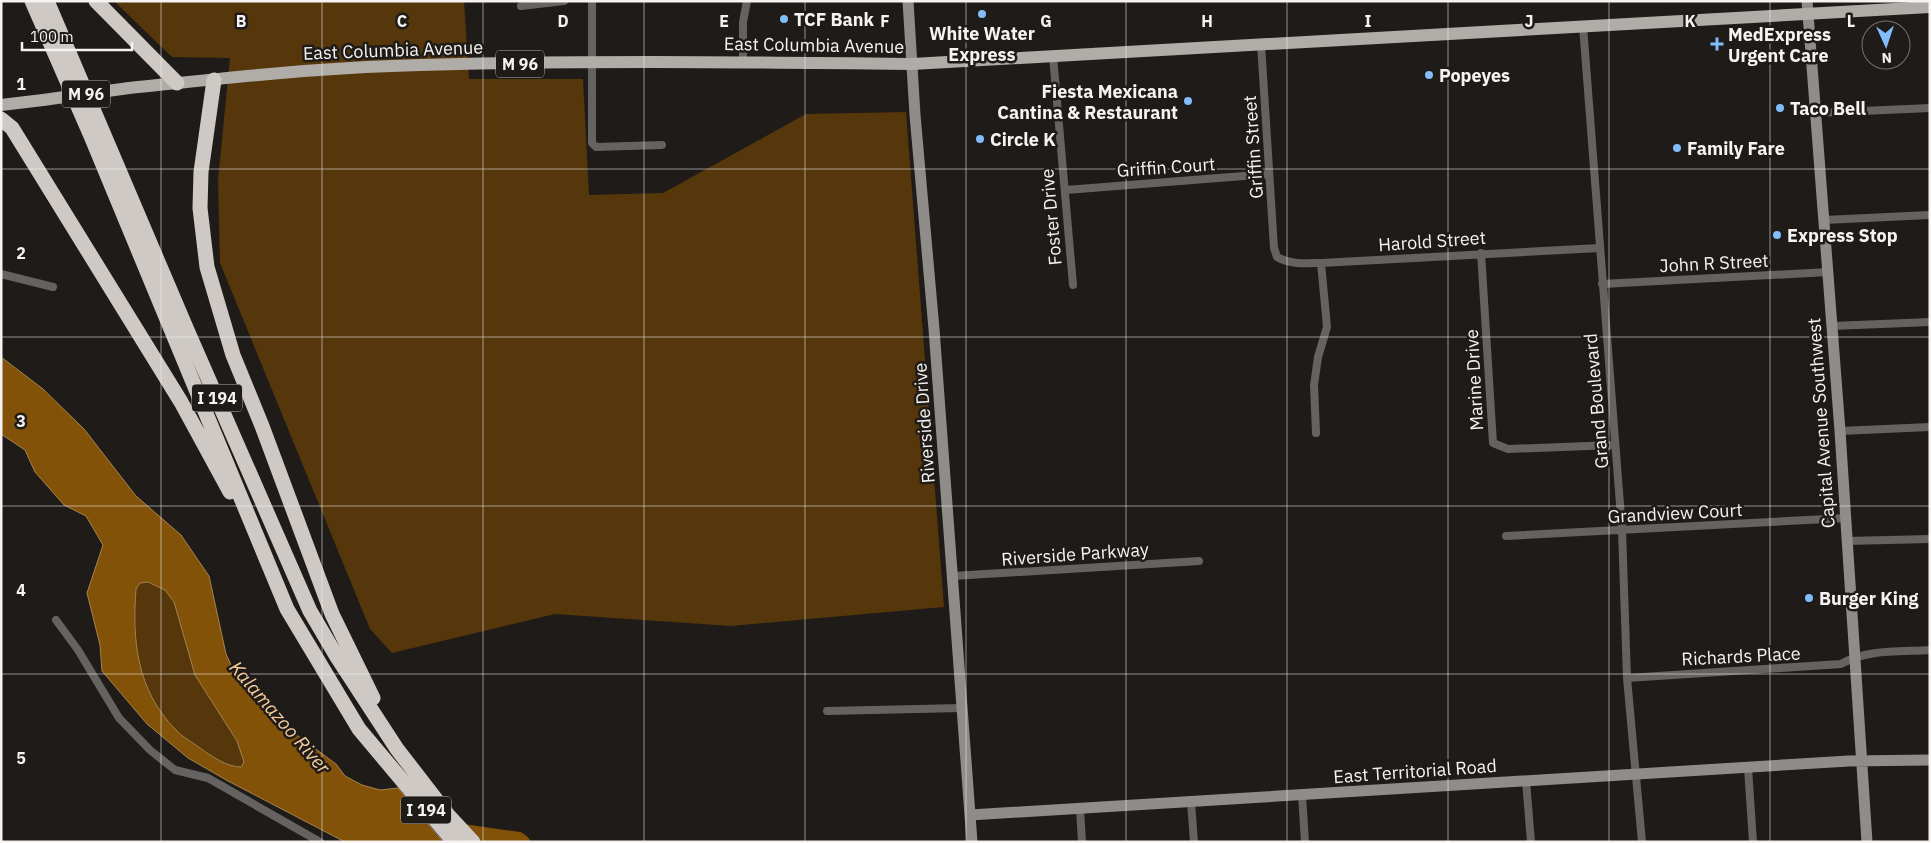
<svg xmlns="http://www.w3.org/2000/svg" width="1931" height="843" font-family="'IBM Plex Sans',sans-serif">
  <rect width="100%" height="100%" fill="#1e1b18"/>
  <path fill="#56360b" d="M114 1H464L469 79H583L589 195 663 193 806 114 906 112 944 607 731 626 555 614 392 653 370 629 220 263 218 180 230 58 172 57Z
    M148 582 165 590 174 602 195 675 237 741 244 762 241 767C227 767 211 756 200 748 192 742 182 737 175 729 137 690 132 641 136 589L140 583Z"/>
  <path fill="#825209" stroke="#a5834f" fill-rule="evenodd" d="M1 357 43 389 84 429 136 496 181 535 209 576 226 654 236 676 294 733 336 764 345 776 362 785 380 790 398 788 443 842H345L228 781 188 758 147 724 102 671 100 645 87 593 103 545 86 516 64 505 35 472 25 450 1 434ZM148 582 165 590 174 602 195 675 237 741 244 762 241 767C227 767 211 756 200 748 192 742 182 737 175 729 137 690 132 641 136 589L140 583Z"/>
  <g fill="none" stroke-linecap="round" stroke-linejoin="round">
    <path stroke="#825209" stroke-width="14" d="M456 830 519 839 523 842"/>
    <path stroke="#656361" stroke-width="8" d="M592 1V143L596 147 662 145
      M521 6 564 1
      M1583 26 1622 530 1627 678 1642 842
      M1261 44 1274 248 1277 257C1291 265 1306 263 1321 263L1599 248
      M1053 56 1073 285
      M743 62V22L747 1
      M1816 113 1930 108
      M1066 190 1269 174
      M1824 220 1930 215
      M1481 253 1493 443 1508 449 1614 445
      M1 274 53 287
      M1602 284 1828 272
      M1832 326 1930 322
      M1840 431 1930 427
      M1316 433 1314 385 1318 357 1327 327 1321 263
      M1506 536 1846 518
      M1847 541 1930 539
      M953 576 1199 561
      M56 620 78 650 119 718 150 750 175 770 208 778 320 842
      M1627 678 1841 664C1867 649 1900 652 1930 650
      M827 711 962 708
      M1748 768 1753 842
      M1526 781 1531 842
      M1302 795 1305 842
      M1191 802 1194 842
      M1080 809 1082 842"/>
    <path stroke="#8f8c89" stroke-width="11" d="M908 1 915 115 934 329 972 842
      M1807 1 1840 431 1867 842
      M970 815 1849 761 1930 760"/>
    <path stroke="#b0aca8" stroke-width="12" d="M129 88C217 79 304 69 392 66 565 60 739 62 912 64L1930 7
      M1 105 43 100"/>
    <path stroke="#cec9c5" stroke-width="15" d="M32 1 91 136 287 609 359 729 454 842
      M47 1 187 330 310 611 337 657 397 749 448 815 473 842
      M96 1 177 83
      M214 80 201 172 200 208 207 267 233 355 262 426 332 614 373 698
      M1 119 12 128 181 402 230 492"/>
    <path stroke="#b0aca8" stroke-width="12" d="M43 100 129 88"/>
  </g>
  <path fill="none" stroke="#f6f4f2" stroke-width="1" stroke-opacity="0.55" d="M161 1V842M322 1V842M483 1V842M644 1V842M805 1V842M966 1V842M1126 1V842M1287 1V842M1448 1V842M1609 1V842M1770 1V842M1 169H1930M1 337H1930M1 506H1930M1 674H1930"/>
  <g fill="#80bdfa" stroke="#1e1b18" stroke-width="2">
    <circle cx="982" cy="14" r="5"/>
    <circle cx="784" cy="19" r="5"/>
    <path d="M1714.5 36.5h5v5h5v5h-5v5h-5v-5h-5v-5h5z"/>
    <circle cx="1429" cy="75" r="5"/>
    <circle cx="1188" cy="101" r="5"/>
    <circle cx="1780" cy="108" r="5"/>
    <circle cx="980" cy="139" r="5"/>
    <circle cx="1677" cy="148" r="5"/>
    <circle cx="1777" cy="235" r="5"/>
    <circle cx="1809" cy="598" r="5"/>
  </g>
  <g text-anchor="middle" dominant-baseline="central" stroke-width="5" stroke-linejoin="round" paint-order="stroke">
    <g fill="#1e1b18" stroke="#b5b3b1" stroke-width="1">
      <rect x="496" y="50.5" width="48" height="27" rx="4"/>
      <rect x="62" y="80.5" width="48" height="27" rx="4"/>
      <rect x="192" y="384.5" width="50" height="27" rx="4"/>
      <rect x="401" y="796.5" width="50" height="27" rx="4"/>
    </g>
    <g font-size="16" font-weight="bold" fill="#f6f4f2">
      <text x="520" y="64">M 96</text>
      <text x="86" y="94">M 96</text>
      <text x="217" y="398">I 194</text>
      <text x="426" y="810">I 194</text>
    </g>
    <g font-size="18" font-weight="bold" fill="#f6f4f2" stroke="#1e1b18" text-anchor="start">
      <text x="794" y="19">TCF Bank</text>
      <text x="982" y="33" text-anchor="middle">White Water<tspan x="982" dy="21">Express</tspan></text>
      <text x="1728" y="34">MedExpress<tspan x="1728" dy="21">Urgent Care</tspan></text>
      <text x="1439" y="75">Popeyes</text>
      <text x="1178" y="91" text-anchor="end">Fiesta Mexicana<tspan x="1178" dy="21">Cantina &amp; Restaurant</tspan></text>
      <text x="1790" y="108">Taco Bell</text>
      <text x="990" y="139">Circle K</text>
      <text x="1687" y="148">Family Fare</text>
      <text x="1787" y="235">Express Stop</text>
      <text x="1819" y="598">Burger King</text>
    </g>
    <g font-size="18" fill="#f6f4f2" stroke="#1e1b18">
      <text transform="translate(814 45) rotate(1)">East Columbia Avenue</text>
      <text transform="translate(393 50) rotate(-2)">East Columbia Avenue</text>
      <text transform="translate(1253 147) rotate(-94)">Griffin Street</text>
      <text transform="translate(1166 167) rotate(-4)">Griffin Court</text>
      <text transform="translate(1051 217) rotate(-95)">Foster Drive</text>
      <text transform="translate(1432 241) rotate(-4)">Harold Street</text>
      <text transform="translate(1714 263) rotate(-3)">John R Street</text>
      <text transform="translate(1474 380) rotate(-93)">Marine Drive</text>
      <text transform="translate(1596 401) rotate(-95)">Grand Boulevard</text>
      <text transform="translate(924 423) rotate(-94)">Riverside Drive</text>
      <text transform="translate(1821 423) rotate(-94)">Capital Avenue Southwest</text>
      <text transform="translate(1675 513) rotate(-3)">Grandview Court</text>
      <text transform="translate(1075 554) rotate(-4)">Riverside Parkway</text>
      <text transform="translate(1741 656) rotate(-3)">Richards Place</text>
      <text transform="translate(1415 771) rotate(-4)">East Territorial Road</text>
    </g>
    <g font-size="19" font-style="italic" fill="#f7cc9c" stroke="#1e1b18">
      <text transform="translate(280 717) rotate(49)">Kalamazoo River</text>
    </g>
  </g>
  <g font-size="16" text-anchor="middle" font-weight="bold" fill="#f6f4f2" stroke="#1e1b18" stroke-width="5" stroke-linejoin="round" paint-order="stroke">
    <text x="241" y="27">B</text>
    <text x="402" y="27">C</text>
    <text x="563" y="27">D</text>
    <text x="724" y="27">E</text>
    <text x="885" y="27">F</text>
    <text x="1046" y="27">G</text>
    <text x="1207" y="27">H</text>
    <text x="1368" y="27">I</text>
    <text x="1529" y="27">J</text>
    <text x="1690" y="27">K</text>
    <text x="1851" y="27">L</text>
    <text x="21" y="90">1</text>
    <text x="21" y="259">2</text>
    <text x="21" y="427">3</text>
    <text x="21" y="596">4</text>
    <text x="21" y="764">5</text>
  </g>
  <rect width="1931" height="843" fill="none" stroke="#f6f4f2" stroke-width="5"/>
  <g transform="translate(1886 45) rotate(177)"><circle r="24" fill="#1e1b18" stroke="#74726f"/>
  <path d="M0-4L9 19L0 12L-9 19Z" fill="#80bdfa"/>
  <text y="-8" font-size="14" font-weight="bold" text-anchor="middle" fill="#f6f4f2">N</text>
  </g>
  <path d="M22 42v8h110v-8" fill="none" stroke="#f6f4f2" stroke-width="2.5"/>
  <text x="30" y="42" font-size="15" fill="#f6f4f2" stroke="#1e1b18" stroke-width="4" paint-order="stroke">100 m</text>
</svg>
